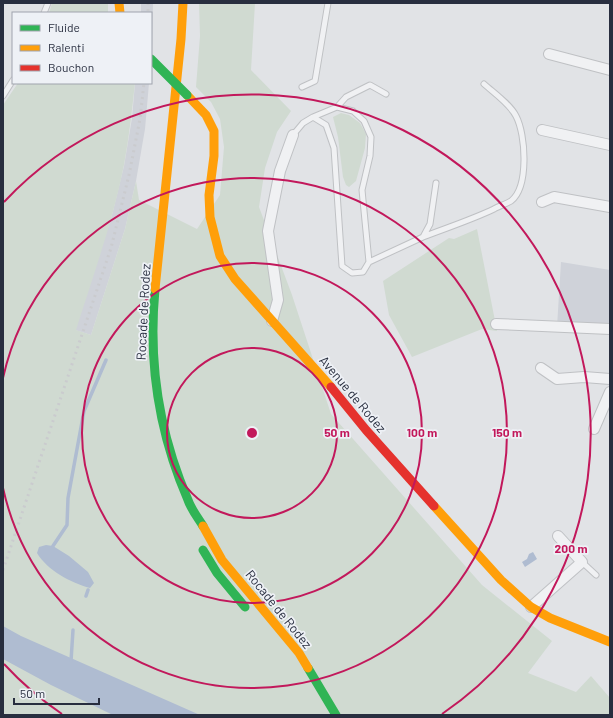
<svg xmlns="http://www.w3.org/2000/svg" width="613" height="718" font-family="Barlow,sans-serif">
  <rect width="100%" height="100%" fill="#e1e3e6"/>
  <path fill="#cfd2d9" d="M141 3H153L152 49 151 13H141Z
    M135 83H149L145 129 136 181 125 229 91 335 75 330 112 215 124 166 132 118Z
    M561 262 610 270V329L557 327Z"/>
  <path fill="#d0dad1" d="M52 3H108V13H49Z
    M199 3H255L251 70 291 111 277 132 265 168 259 207 292 295 331 414 482 585 552 641 528 673 576 692 591 676 610 698V715H3V105L18 83H135C132 110 129 138 124 165 113 221 93 276 76 330L91 335 125 229 136 181 139 200 197 229 220 195 224 147 220 119 211 102 196 87 200 36Z
    M341 113 349 115 360 123 366 134 365 148 356 181 349 187 346 185 343 177 338 137 333 117Z
    M477 229 497 331 482 329 412 357 389 315 383 281 449 238 454 239Z"/>
  <path fill="#afbcd1" d="M46 545 53 546 69 556 88 572 94 583 90 588C71 583 47 570 37 553L39 547Z
    M533 552 537 559 525 567 522 562 527 559 529 554Z
    M3 626 21 636 200 715H113L51 685 3 659Z"/>
  <g fill="none" stroke-linecap="round" stroke-linejoin="round">
    <path stroke="#afbcd1" stroke-width="3.5" d="M53 546 67 525 68 498 84 411 106 360
      M86 596 88 590
      M71 661 73 630"/>
    <defs>
      <path id="lane" d="M44 13 48 3
        M302 87 315 81 328 3
        M3 96 13 80
        M337 107 353 111 364 121 371 137 370 156 362 190 369 262
        M313 117 337 107 346 97 370 85 386 94
        M293 135 303 123 313 117 326 125 334 148 342 266 352 273 363 272 369 262 423 237 430 224 436 183
        M423 237C446 228 471 220 494 209 499 206 506 204 511 201 529 187 526 135 516 116 510 104 494 93 484 84
        M582 562 596 575"/>
      <path id="street" d="M549 54 610 70
        M542 130 610 145
        M542 202 554 197 610 207
        M272 321 278 300 268 231 280 171 293 135
        M496 324 610 329
        M541 368 557 379 584 377 610 379
        M594 429 610 392
        M531 607 582 562 558 536"/>
    </defs>
    <use href="#lane" stroke="#bfc1c4" stroke-width="7"/>
    <use href="#street" stroke="#bfc1c4" stroke-width="12"/>
    <use href="#lane" stroke="#f0f1f3" stroke-width="5"/>
    <use href="#street" stroke="#f0f1f3" stroke-width="10"/>
    <path stroke="#30b455" stroke-width="9" d="M155 289C148 363 158 431 188 500 191 509 198 518 203 526
      M203 550 217 573 245 607
      M308 668 336 715"/>
    <path stroke="#ff9f0a" stroke-width="9" d="M119 3 120 13
      M187 95 206 115 214 131V156L209 195 210 217 220 256 235 279 331 387
      M155 289 181 39 183 3
      M434 506 501 580 531 607 550 618 610 642
      M203 526 222 560 299 653 308 668"/>
    <path stroke="#e5322d" stroke-width="9" d="M331 387 366 430 434 506"/>
    <path stroke="#cacbce" stroke-width="3" stroke-dasharray="2 4" stroke-linecap="butt" d="M148 3V13
      M3 570 111 248 129 175 140 119 144 83"/>
    <path stroke="#30b455" stroke-width="9" d="M151 59 187 95"/>
  </g>
  <g fill="none" stroke="#c2185b" stroke-width="2">
    <circle cx="252" cy="433" r="85"/>
    <circle cx="252" cy="433" r="170"/>
    <path d="M3 378A255 255 0 1 1 3 488"/>
    <path d="M62 714A339 339 0 0 1 4 664M4 202A339 339 0 1 1 442 714"/>
  </g>
  <g text-anchor="middle" dominant-baseline="central" stroke-width="3.5" stroke-linejoin="round" paint-order="stroke">
    <g font-size="13" fill="#282e3f" stroke="#eef1f6">
      <text transform="translate(143 312) rotate(-87)">Rocade de Rodez</text>
      <text transform="translate(353 394) rotate(50)">Avenue de Rodez</text>
      <text transform="translate(279 609) rotate(51)">Rocade de Rodez</text>
    </g>
  </g>
  <circle cx="252" cy="433" r="6" fill="#c2185b" stroke="#eef1f6" stroke-width="2"/>
  <g font-size="12" text-anchor="middle" font-weight="bold" fill="#c2185b" stroke="#eef1f6" stroke-width="3.5" stroke-linejoin="round" paint-order="stroke">
    <text x="337" y="437">50 m</text>
    <text x="422" y="437">100 m</text>
    <text x="507" y="437">150 m</text>
    <text x="571" y="553">200 m</text>
  </g>
  <rect width="613" height="718" fill="none" stroke="#282e3f" stroke-width="8"/>
  <rect x="12" y="12" width="140" height="72" fill="#eef1f6" stroke="#9fa3ad"/>
  <rect x="20" y="25" width="20" height="6" fill="#30b455" stroke="#9fa3ad"/>
  <text x="48" y="32" font-size="12" fill="#282e3f">Fluide</text>
  <rect x="20" y="45" width="20" height="6" fill="#ff9f0a" stroke="#9fa3ad"/>
  <text x="48" y="52" font-size="12" fill="#282e3f">Ralenti</text>
  <rect x="20" y="65" width="20" height="6" fill="#e5322d" stroke="#9fa3ad"/>
  <text x="48" y="72" font-size="12" fill="#282e3f">Bouchon</text>
  <path d="M14 698v6h85v-6" fill="none" stroke="#282e3f" stroke-width="2"/>
  <text x="20" y="698" font-size="12" fill="#282e3f" stroke="#eef1f6" stroke-width="3" paint-order="stroke">50 m</text>
</svg>
